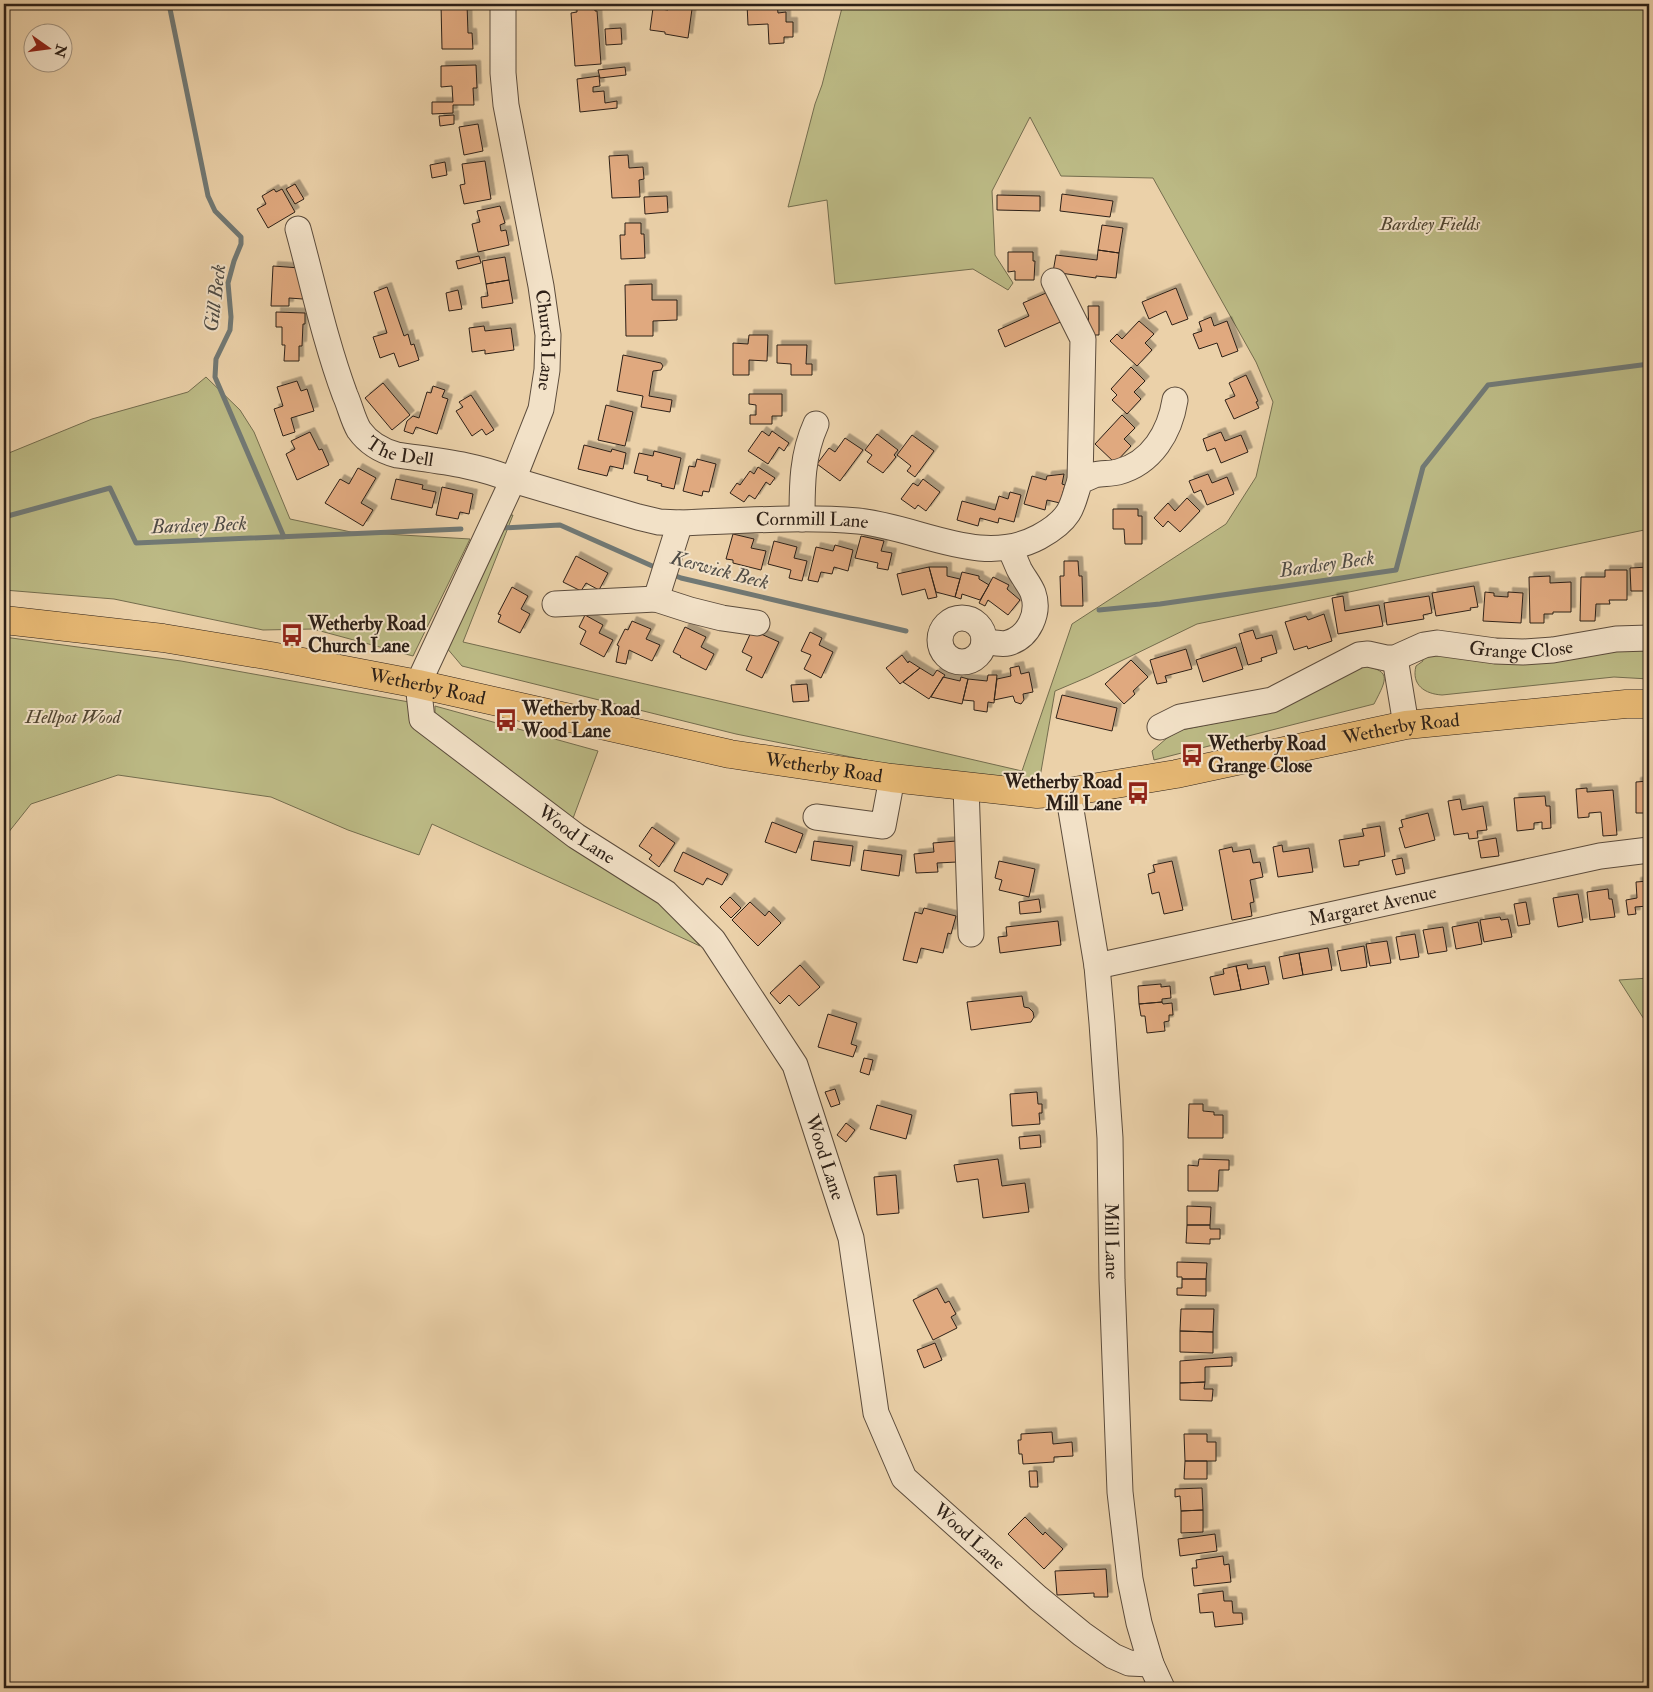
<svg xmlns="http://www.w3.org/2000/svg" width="1653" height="1692" font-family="'IM FELL Double Pica',serif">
  <defs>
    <filter id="shadow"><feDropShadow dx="4.5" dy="-4.5" stdDeviation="0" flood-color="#0004"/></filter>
  </defs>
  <rect width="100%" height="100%" fill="#ebd1a9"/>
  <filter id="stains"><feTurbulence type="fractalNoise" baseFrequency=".004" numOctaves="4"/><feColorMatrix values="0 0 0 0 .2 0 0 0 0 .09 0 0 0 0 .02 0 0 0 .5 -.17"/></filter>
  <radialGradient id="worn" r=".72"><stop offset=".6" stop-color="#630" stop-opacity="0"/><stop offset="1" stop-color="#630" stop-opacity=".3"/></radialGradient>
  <path fill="#bcba85" stroke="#746d4e" d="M843 4H1649V529L1197 624 1088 677 1055 691 1039 783 891 765 736 734 462 666 446 647 501 516 513 515 463 642 1022 771 1072 624 1226 524 1256 477 1273 402 1256 362 1153 178 1061 176 1030 117 992 191 995 255 1013 283 1008 290 973 269 835 284 827 200 788 207 815 104 822 85Z
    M206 377 240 410 254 432 290 519 351 532 470 539 413 656 313 629 263 630 114 599 4 590V455L92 419 188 392Z
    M4 637 181 661 409 702 656 897 700 946 432 824 419 855 348 830 271 797 118 775 31 804 4 838Z
    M1649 644V679L1614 677 1442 695C1425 694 1411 685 1416 666L1423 661 1421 656Z
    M1358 665C1392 670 1388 677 1374 704L1154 760 1152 751 1167 738 1181 730 1241 718Z
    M435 706 598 751 572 821 435 723Z
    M1649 978V1027L1619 980Z"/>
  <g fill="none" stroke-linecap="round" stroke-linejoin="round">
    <path stroke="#717975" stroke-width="5" d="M169 4 208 196 215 211 241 237V244L234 261 228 283 231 317 230 330 216 359 215 377 284 537
      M4 517 110 488 136 543 461 529
      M501 528 560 525 659 569
      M671 574 681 578 906 631
      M1099 610 1160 604 1396 570 1423 467 1488 385 1649 364"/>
  </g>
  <path fill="#e0a97f" stroke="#2d2017" filter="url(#shadow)" d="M441 4H467L468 33H472L473 49H442Z
    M585 4H594L595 11H597L601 64 575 66 571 13 577 12V8L585 7Z
    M747 4H777L778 13 786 12V22H793V37H784V43L769 44 768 24 748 25Z
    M669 6 692 9 688 38 665 34V32L650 30 653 8 668 10Z
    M621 28 622 44 606 45 605 29Z
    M476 65 477 88H473L474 105H453V113L432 114V102H453L452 86 441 87V66Z
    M625 67 626 75 600 78 598 70Z
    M599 76 600 86 593 87V92L604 91 605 103 617 101V108L580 112 577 79Z
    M454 115V124L440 126 439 116Z
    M478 124 483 151 464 155 459 127Z
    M628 155 629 168 643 167 644 179 639 180 640 197 612 198 609 156Z
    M485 161 491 199 464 204 460 185 465 184 462 164Z
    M445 162 447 175 432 178 430 165Z
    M295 184 304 199 295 204 286 189Z
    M274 189 276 192 282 189 295 212 268 228 257 209 266 204 262 196Z
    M1062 194 1113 201 1110 217 1060 211Z
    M997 195 1040 196V211L997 210Z
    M667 196 668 212 645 214 644 197Z
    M500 206 505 223 500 225 501 231 506 230 509 245 478 252 472 224 480 222 477 211Z
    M625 223H641V234H644L645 258 621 259 620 235H625Z
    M1102 225 1123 228 1119 253 1098 250Z
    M1098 250 1119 253 1116 278 1096 276V278L1053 272 1056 255 1097 260Z
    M1008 252H1033V261H1035L1034 280H1015V271L1008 272Z
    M479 256 481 263 458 269 456 261Z
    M505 257 509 280 486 284 482 261Z
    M273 266 300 268 304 279 303 299 289 298V306H271Z
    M509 280 513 303 482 308 481 297 488 296 486 284Z
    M652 284V300H677V320L653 321V336H626L625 285Z
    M387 287 404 336 408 334 411 345 414 344 419 360 399 367 394 353 380 358 373 337 387 333 374 292Z
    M1176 288 1188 319 1172 325 1166 311 1149 319 1142 302Z
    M458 290 462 309 449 311 446 293Z
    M1046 293 1052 306 1059 303 1067 319 1005 347 998 330 1029 316 1023 303Z
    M1088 306H1099V335H1089Z
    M276 312 305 313V324H303L302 346H299V361H284L285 345H282V327H276Z
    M1211 317 1214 326 1227 321 1238 351 1222 357 1217 343 1199 349 1193 334 1202 331 1199 322Z
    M1139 321 1154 334 1145 343 1152 350 1137 366 1110 341 1117 334 1122 339Z
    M484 326 485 331 511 328 514 350 485 354V350L472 352 469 328Z
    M749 335H768L767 361 749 360V375H733V343L748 344Z
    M777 345H807L806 364H812V375H791V364L777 363Z
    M623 355 661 363 663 366 661 370 653 371 649 396 672 400 670 412 641 407 643 396 617 391Z
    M1131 367 1145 381 1134 392 1141 399 1127 414 1112 400 1117 395 1111 389Z
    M1246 375 1258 401 1256 402 1259 408 1234 419 1225 400 1235 396 1229 383Z
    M297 381 301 391 307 389 314 411 291 418 295 432 283 436 274 409 283 406 277 387Z
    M383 383 410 415 392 430 365 398Z
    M433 386 445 390 442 397 448 399 437 434 416 427 413 434 404 431 407 421 413 416 419 418 427 392 431 393Z
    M749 394H782V416H772V424H750V415H756V405L749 404Z
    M471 395 494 430 486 435 482 429 472 436 456 411 463 407 459 402Z
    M606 405 633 412 625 446 598 440Z
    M1122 415 1135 428 1124 439 1131 446 1115 463 1095 444Z
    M762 431 769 436 772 431 789 443 784 451 779 447 768 464 748 451Z
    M310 432 319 450 322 449 329 465 297 480 286 454 295 449 291 441Z
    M1221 432 1225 441 1241 435 1248 452 1221 463 1215 448 1207 451 1203 439Z
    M877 434 898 450 894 455 896 457 883 473 867 462 872 455 865 450Z
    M912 435 934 451 915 477 907 471 911 466 897 455Z
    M845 438 863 450 840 481 817 464 829 448 835 452Z
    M584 445 611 452 612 449 626 453 623 469 610 466 607 476 578 469Z
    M654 451 681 458 674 489 661 486 662 484 647 480 648 476 634 473 639 453 653 456Z
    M697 459 716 464 709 492 703 491 702 496 683 491 689 466 695 467Z
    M758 467 775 478 770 485 766 482 755 499 749 495 744 502 730 493 737 483 740 485 750 471 754 474Z
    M358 468 376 478 361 503 373 510 363 526 325 503 340 479 349 484Z
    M1064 474 1062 484 1065 485 1060 503 1047 500 1045 510 1024 504 1032 476 1046 480 1047 476Z
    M1208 474 1212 483 1227 477 1234 494 1207 505 1201 490 1194 493 1189 481Z
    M396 479 423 485 422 489 436 492 432 508 391 499Z
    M923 479 940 492 926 511 918 505 915 509 901 499 913 483 918 486Z
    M442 487 473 494 469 514 460 512 458 519 436 515Z
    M1010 492 1021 495 1014 522 999 518 998 523 980 518 978 526 957 520 962 501 995 510 999 496 1008 499Z
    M1187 498 1200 511 1180 532 1168 521 1163 527 1154 518 1168 503 1175 511Z
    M1113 509H1138V516H1142V544H1125L1124 529H1113Z
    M733 534 754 539 751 548 766 551 761 570 733 563V560L726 559Z
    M861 536 884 541 881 551 892 553 888 570 877 568 878 563 855 558Z
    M774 541 797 547 794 558 807 561 802 581 789 578 791 570 768 564Z
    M835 545 853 550 848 571 834 567 832 574 821 572 818 582 808 580 816 547 833 551Z
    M576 556 608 573 599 590 586 583 581 591 563 582Z
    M1064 561H1078L1079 576H1082L1083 606H1061L1060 576H1064Z
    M929 567H947V576L960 579 955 597 936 592Z
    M929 567 937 597 928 599 925 589 902 595 897 574Z
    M1649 567 1648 591H1631L1630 568Z
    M1605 570H1627V600H1609L1610 604H1596L1595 621H1580L1581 577H1605Z
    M962 572 979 576V579L989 585 980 600 962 594 961 599 955 597Z
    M1550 576V583L1571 582V612H1553V614H1544V623H1530L1529 577Z
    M993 577 1009 585 1007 589 1020 600 1008 615 988 600 985 606 979 603Z
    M1474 586 1478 607 1470 608 1471 610 1436 616 1432 593Z
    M512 587 528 596 521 609 530 614 520 633 498 622 501 615 498 614Z
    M1485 592 1494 593V596L1508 597V592L1523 593 1521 623 1483 621Z
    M1343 596 1345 611 1379 605 1383 626 1338 634 1332 598Z
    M1429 596 1432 613 1423 615 1424 619 1387 625 1384 603Z
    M1324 614 1332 641 1308 649 1307 646 1294 650 1285 622 1306 616 1308 620Z
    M585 615 603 625 599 633 613 640 604 657 580 644 586 631 579 627Z
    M632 621 651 629 646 639 660 645 652 661 629 650 626 664 616 662 619 646 617 645 625 629 628 630Z
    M685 627 706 637 701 647 714 654 706 670 680 657 681 656 673 652Z
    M752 630 779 642 762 678 746 670 752 657 742 652Z
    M1253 630 1256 639 1272 635 1277 653 1261 658 1262 661 1248 665 1239 634Z
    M810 632 822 638 819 645 833 652 821 678 804 669 811 655 801 651Z
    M1236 647 1243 669 1203 682 1196 660Z
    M1186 649 1192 669 1165 676 1167 682 1157 684 1150 660Z
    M902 655 908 663 909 661 920 668 900 684 886 668Z
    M1131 660 1148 677 1133 691 1135 694 1124 704 1105 684Z
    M1019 666 1021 674 1029 672 1033 692 1023 694 1024 700 1021 704 1015 702 1013 696 994 700 997 679 1011 676 1010 668Z
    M920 668 933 676 937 670 945 675 929 699 903 682Z
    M988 675H997L994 703 988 702 987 712 974 710V701L963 700 968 679 987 681Z
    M943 677 960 681 961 677 968 679 962 704 931 697Z
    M807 684 809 701 793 702 791 685Z
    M1062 695 1117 708 1112 731 1056 718Z
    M1649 781V813H1636V782Z
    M1587 788V792L1613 790 1617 835 1603 836 1601 812 1589 813V817L1578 818 1576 789Z
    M1545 796 1546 806H1550L1551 828 1542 829V822L1534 823V829L1517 831 1514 798Z
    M1460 799 1462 810 1483 806 1487 830 1477 831 1478 838 1469 839 1468 833 1454 835 1448 801Z
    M1428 813 1435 840 1405 848 1399 828 1403 827 1401 820Z
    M772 822 803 834 796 853 765 842Z
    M1380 826 1385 856 1359 861V865L1344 867 1339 840 1364 836 1362 829Z
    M652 827 675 843 659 867 649 859 652 855 639 846Z
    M1496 838 1499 856 1481 858 1478 841Z
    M814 841 853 846 850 866 811 860Z
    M956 841 957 862 937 863 938 872 916 873 914 854 934 852 933 843Z
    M1282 845 1283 852 1309 848 1313 872 1278 877 1273 847Z
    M1232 847 1233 852 1250 849 1253 863 1260 862 1263 877 1250 880 1254 902 1250 903 1252 916 1232 920 1219 850Z
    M864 850 902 855 899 876 861 870Z
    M683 852 728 874 722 885 707 878 703 885 674 871Z
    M1402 858 1405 873 1396 875 1392 860Z
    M999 861 1035 869 1029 897 999 890 1002 880 995 878Z
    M1172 861 1183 910 1164 914 1159 892 1152 894 1148 874 1155 872 1153 865Z
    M1649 881V906L1635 907 1636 914 1628 915 1626 900 1637 898 1636 882Z
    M1608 889 1609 899H1612L1615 917 1590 920 1587 892Z
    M1578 894 1583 922 1558 927 1553 898Z
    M730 897 741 908 731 918 720 907Z
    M1039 899 1041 912 1020 914 1019 902Z
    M750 902 765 916 769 911 781 923 758 946 732 920Z
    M1526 902 1530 924 1518 926 1514 904Z
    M924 908 956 916 951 934 948 933 943 953 921 948 917 963 903 960 915 912 922 914Z
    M1500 917 1501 920 1508 919 1512 937 1484 942 1480 920Z
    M1058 921 1061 945 1000 953 998 937 1007 936 1006 927Z
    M1478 922 1482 944 1456 949 1452 927Z
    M1443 927 1447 951 1428 954 1423 930Z
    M1415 934 1419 957 1400 960 1396 937Z
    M1387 941 1391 963 1370 966 1366 944Z
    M1364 946 1367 967 1341 971 1337 951Z
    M1328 948 1332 970 1303 975 1299 953Z
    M1299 953 1303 975 1283 979 1279 957Z
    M1247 964 1248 969 1265 966 1269 984 1241 990 1236 966Z
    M800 965 820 987 799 1006 789 995 780 1004 770 993Z
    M1236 966 1241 990 1214 995 1210 977 1224 974 1223 969Z
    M1161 984V987L1170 986 1171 998 1162 999V1002L1139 1004 1138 986Z
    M1022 996 1024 1007 1029 1008 1033 1012 1034 1017 1031 1022 971 1030 967 1002Z
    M1162 1002 1163 1004 1172 1003 1173 1015H1169V1021L1164 1022 1165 1031 1147 1033 1145 1016H1141L1139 1004Z
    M828 1014 857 1023 851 1044 857 1046 853 1057 818 1047Z
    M864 1058 873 1060 869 1075 860 1072Z
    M835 1089 840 1104 831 1107 825 1092Z
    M1037 1092 1038 1104H1042V1113H1039L1040 1124 1012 1126 1010 1094Z
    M1189 1104H1203V1111L1214 1112V1115H1223V1138H1188Z
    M877 1105 912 1115 906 1139 870 1129Z
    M846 1123 855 1130 846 1142 837 1135Z
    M1040 1135 1041 1147 1020 1149 1019 1137Z
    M998 1159 1002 1186 1025 1183 1029 1212 983 1218 978 1179 957 1182 954 1165Z
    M1199 1159 1229 1160V1170H1219L1218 1191H1188V1165L1198 1166Z
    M896 1175 899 1213 877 1215 874 1177Z
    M1187 1206 1211 1207 1210 1225H1187Z
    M1187 1225H1210V1229H1220V1239H1210V1244L1186 1243Z
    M1177 1262 1207 1263 1206 1279H1182V1277H1177Z
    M1182 1279H1206V1296L1177 1295V1288H1182Z
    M937 1288 945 1303 949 1301 956 1314 951 1317 957 1328 933 1340 913 1300Z
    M1181 1309H1214L1213 1332 1180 1331Z
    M1180 1331 1213 1332V1353L1180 1352Z
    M935 1343 942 1360 924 1368 917 1350Z
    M1232 1357V1366L1205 1367V1382L1180 1383V1361Z
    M1205 1382 1204 1389H1213L1212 1401 1180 1400V1383Z
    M1052 1432 1053 1444 1072 1442 1073 1456 1054 1457V1462L1023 1464 1022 1454H1019L1018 1440H1021V1434Z
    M1184 1434H1207V1442H1216V1461H1185Z
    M1185 1461H1207V1479H1184Z
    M1029 1471H1037L1038 1487H1030Z
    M1202 1488 1203 1510 1181 1511 1180 1496 1175 1497V1489Z
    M1203 1510V1532L1181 1533V1511Z
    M1025 1517 1043 1535 1045 1532 1063 1549 1044 1569 1008 1534Z
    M1215 1534 1217 1551 1180 1556 1178 1539Z
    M1223 1556 1224 1565 1229 1564 1231 1582 1194 1586 1192 1568H1197L1196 1560Z
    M1106 1569 1108 1597H1094V1593L1057 1595 1055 1571Z
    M1223 1591 1224 1601H1232L1233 1613H1242L1243 1624 1215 1627 1213 1612 1200 1613 1198 1594Z"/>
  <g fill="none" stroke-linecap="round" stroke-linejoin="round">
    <defs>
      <g id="minor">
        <path id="s1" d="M503 4V73L506 105 541 286 548 335 547 370 541 409 513 480 418 684 422 719 576 836 666 893 713 940 795 1065 851 1238 876 1413 904 1478 1038 1598 1082 1634 1113 1656 1129 1663 1151 1664"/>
        <path id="s2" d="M298 229C313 284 325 341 345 395 350 406 353 420 359 430 369 444 382 451 397 455 437 461 475 464 513 480L638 517 659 522 680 523C739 521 799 516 858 521 919 527 981 568 1039 537 1050 531 1061 524 1068 513 1074 504 1076 491 1080 481 1085 479 1090 477 1094 475 1102 473 1110 474 1118 472 1152 463 1170 432 1175 400"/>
        <path d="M1054 281 1083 339 1080 481"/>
        <path d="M802 519C802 485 802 455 816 424"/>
        <path d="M656 599 680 523"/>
        <path d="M555 604 656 599 690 610 722 618 757 623"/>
        <circle cx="962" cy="640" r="22"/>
        <path d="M984 641C991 642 1001 645 1008 643 1029 637 1040 613 1033 593 1030 585 1023 577 1019 569 1016 562 1013 555 1010 548"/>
        <path d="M1395 658 1406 725"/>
        <path id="s3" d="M1160 727 1180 717 1272 700 1359 655 1368 654 1386 658H1395L1424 645 1437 643 1495 651 1523 652 1553 650 1616 639 1649 638"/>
        <path d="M966 786 971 934"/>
        <path id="s4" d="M1068 792 1097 966 1102 1023 1110 1138 1112 1280 1120 1492 1130 1579 1139 1623 1151 1664 1162 1688"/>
        <path d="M816 817 883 826 892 778"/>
        <path id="s5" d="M1097 966 1600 856 1649 850"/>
      </g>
      <g id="major">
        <path id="s6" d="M4 620 163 638 271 656 418 684 730 754 892 778 1037 794 1068 792 1176 774 1406 725 1626 704H1649"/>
      </g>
    </defs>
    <use href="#minor" stroke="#5c4c3c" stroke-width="27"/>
    <use href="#major" stroke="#2d2017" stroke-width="29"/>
    <use href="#minor" stroke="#f2e1c7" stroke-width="25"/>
    <use href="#major" stroke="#e6b874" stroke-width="28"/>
  </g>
  <defs>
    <symbol id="bus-bare" viewBox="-9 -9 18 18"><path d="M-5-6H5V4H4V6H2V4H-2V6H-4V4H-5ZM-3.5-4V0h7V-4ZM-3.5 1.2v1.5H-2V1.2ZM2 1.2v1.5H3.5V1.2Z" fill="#8f2418" stroke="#f2e1c7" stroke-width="2.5" paint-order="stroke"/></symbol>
  </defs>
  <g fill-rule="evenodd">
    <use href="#bus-bare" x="276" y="619" width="32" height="32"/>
    <use href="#bus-bare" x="490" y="704" width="32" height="32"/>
    <use href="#bus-bare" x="1176" y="739" width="32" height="32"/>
    <use href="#bus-bare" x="1122" y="777" width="32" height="32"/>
  </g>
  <g text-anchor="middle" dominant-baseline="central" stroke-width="4" stroke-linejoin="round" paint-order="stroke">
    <g font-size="19" font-style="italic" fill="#514632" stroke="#f2e1c7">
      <text x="1430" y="224">Bardsey Fields</text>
      <text x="73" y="717">Hellpot Wood</text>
    </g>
    <g font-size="19" fill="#2d2017" stroke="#f2e1c7">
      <text stroke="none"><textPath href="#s1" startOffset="340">Church Lane</textPath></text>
      <text stroke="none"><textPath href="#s2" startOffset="259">The Dell</textPath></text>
      <text stroke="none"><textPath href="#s2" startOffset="681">Cornmill Lane</textPath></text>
      <text stroke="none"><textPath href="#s3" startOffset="380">Grange Close</textPath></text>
      <text stroke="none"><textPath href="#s6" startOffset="429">Wetherby Road</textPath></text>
      <text stroke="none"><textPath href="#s6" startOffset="1419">Wetherby Road</textPath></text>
      <text stroke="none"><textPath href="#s6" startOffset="834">Wetherby Road</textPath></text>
      <text stroke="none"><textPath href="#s1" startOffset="939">Wood Lane</textPath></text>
      <text stroke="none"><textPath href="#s5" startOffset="282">Margaret Avenue</textPath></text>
      <text stroke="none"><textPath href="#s1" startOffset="1359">Wood Lane</textPath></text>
      <text stroke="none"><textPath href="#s4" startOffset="452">Mill Lane</textPath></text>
      <text stroke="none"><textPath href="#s1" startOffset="1779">Wood Lane</textPath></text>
    </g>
    <g font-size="19" font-weight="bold" fill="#2d2017" stroke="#f2e1c7" text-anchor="start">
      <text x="308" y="624">Wetherby Road<tspan x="308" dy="22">Church Lane</tspan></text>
      <text x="522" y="709">Wetherby Road<tspan x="522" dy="22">Wood Lane</tspan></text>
      <text x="1208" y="744">Wetherby Road<tspan x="1208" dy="22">Grange Close</tspan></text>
      <text x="1122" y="782" text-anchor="end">Wetherby Road<tspan x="1122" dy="22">Mill Lane</tspan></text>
    </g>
    <g font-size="20" font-style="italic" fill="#4f4c46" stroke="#f2e1c7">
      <text transform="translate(215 298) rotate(-83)">Gill Beck</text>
      <text transform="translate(199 525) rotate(-2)">Bardsey Beck</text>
      <text transform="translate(1327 564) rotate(-8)">Bardsey Beck</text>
      <text transform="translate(720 570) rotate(15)">Keswick Beck</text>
    </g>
  </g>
  <rect width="1653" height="1692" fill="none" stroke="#ebd1a9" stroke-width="20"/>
  <rect x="5" y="5" width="1643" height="1682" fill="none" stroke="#2d2017" stroke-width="2.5"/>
  <rect x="10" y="10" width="1633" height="1672" fill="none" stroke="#2d2017"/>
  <g transform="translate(48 48) rotate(104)"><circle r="24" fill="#f2e1c7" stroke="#a39481"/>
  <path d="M0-4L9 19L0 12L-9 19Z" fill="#8f2418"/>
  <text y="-8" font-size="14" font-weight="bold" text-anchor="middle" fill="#2d2017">N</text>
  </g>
  <rect width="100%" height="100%" filter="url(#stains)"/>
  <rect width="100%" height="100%" fill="url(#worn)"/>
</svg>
